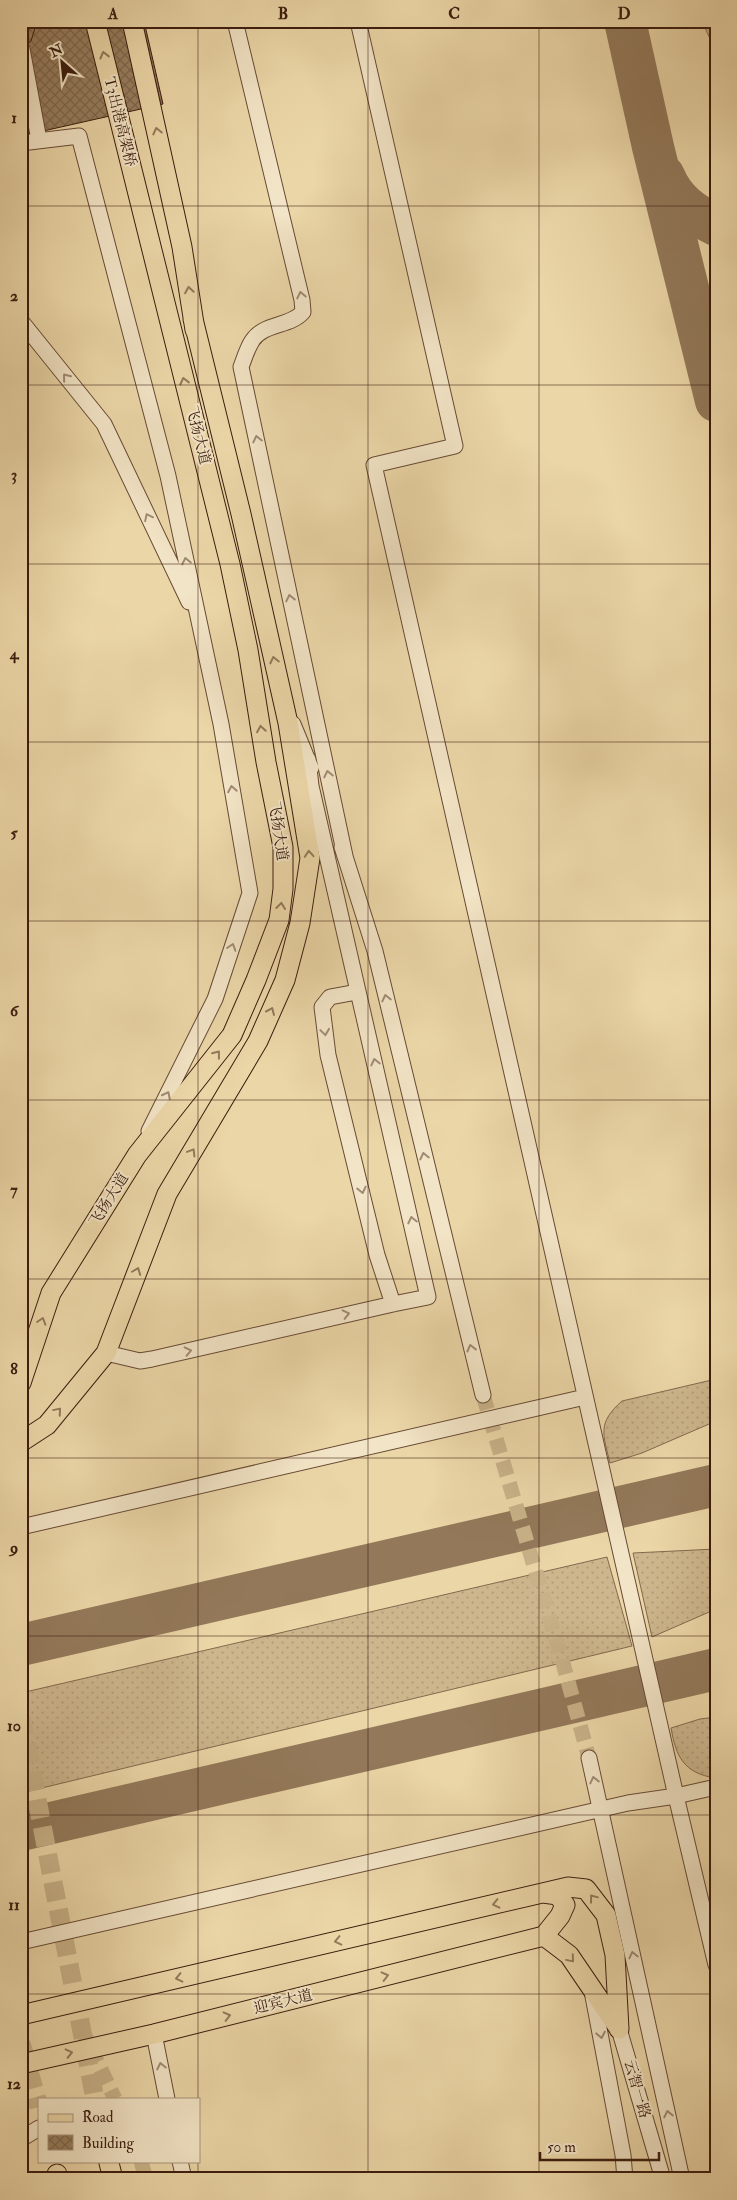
<svg xmlns="http://www.w3.org/2000/svg" width="737" height="2200" font-family="'IM FELL Double Pica','Noto Serif SC',serif">
  <defs>
    <pattern id="grass-dots" width="8" height="8" patternUnits="userSpaceOnUse" patternTransform="scale(1.25)"><rect width="8" height="8" fill="#cdb68d"/><path d="M2 2h.1M6 6h.1" fill="none" stroke="#b19c78" stroke-width="1.8" stroke-linecap="round"/></pattern>
    <pattern id="building-cross-hatch" width="8" height="8" patternUnits="userSpaceOnUse" patternTransform="scale(1.25)"><rect width="8" height="8" fill="#977d5e"/><path d="M0 0l8 8M0 8l8-8" fill="none" stroke="#7c664c"/></pattern>
  </defs>
  <rect width="100%" height="100%" fill="#ebd6a7"/>
  <filter id="stains"><feTurbulence type="fractalNoise" baseFrequency=".004" numOctaves="4"/><feColorMatrix values="0 0 0 0 .2 0 0 0 0 .09 0 0 0 0 .02 0 0 0 .5 -.17"/></filter>
  <radialGradient id="worn" r=".72"><stop offset=".6" stop-color="#630" stop-opacity="0"/><stop offset="1" stop-color="#630" stop-opacity=".3"/></radialGradient>
  <path fill="url(#grass-dots)" stroke="#84694e" d="M702 21H716V52Z
    M716 1379V1421L642 1453 610 1463C603 1434 597 1423 622 1401Z
    M716 1549V1609L652 1637 633 1553Z
    M607 1557 632 1646 21 1793V1693Z
    M716 1717V1777L715 1778C684 1773 676 1757 671 1728L700 1719Z"/>
  <g fill="none" stroke-linecap="round" stroke-linejoin="round">
    <path stroke="#93795a" stroke-width="42" d="M625 21 653 147 716 401
      M664 176C674 201 693 214 716 225
      M21 1645 716 1485
      M21 1830 716 1669"/>
  </g>
  <path fill="url(#building-cross-hatch)" stroke="#3b1c0e" d="M21 21H144L163 104 21 136Z
    M21 21H34L35 28 31 41 21 49Z"/>
  <g fill="none" stroke-linecap="round" stroke-linejoin="round">
    <path stroke="#c8b188" stroke-width="15" stroke-dasharray="15 8" stroke-linecap="butt" d="M483 1395 563 1663 589 1758
      M81 2028 115 2099
      M141 2161 146 2179"/>
    <path stroke="#c8b188" stroke-width="19" stroke-dasharray="19 9" stroke-linecap="butt" d="M21 1717 95 2099
      M21 2043 39 2107"/>
    <defs>
      <path id="minor" d="M235 21 302 300 303 312C290 327 263 323 252 341 247 349 244 359 241 367L345 856
        M22 49 39 140
        M21 143 79 136 168 476 221 724 250 893 215 999 149 1131
        M21 321 104 424 189 602
        M293 724 311 768
        M342 847 375 951 483 1395
        M357 992 330 997 322 1007 328 1055 377 1255 393 1304
        M106 1353 140 1361 152 1359 393 1304 428 1297 311 786 308 759
        M21 1527 585 1397
        M589 1758 682 2179
        M716 1787 676 1796 716 1965
        M21 1942 628 1803 676 1796 374 465 455 446 358 21
        M592 1991 623 2155 625 2179
        M619 2029 663 2179
        M154 2034 167 2099
        M21 2139 39 2128
        M180 2161 184 2179"/>
      <path id="major" d="M132 21 182 247 195 330
        M21 1383 51 1293 137 1155 232 1035 256 980 279 920 283 889V847L266 762 248 650 230 564 95 21
        M21 1442 47 1425 106 1353 167 1194 258 1041 285 980 300 923 310 858 288 723 241 514 193 319
        M543 1893 558 1895 565 1905 560 1916 544 1936
        M544 1936 569 1955 618 2027
        M21 2015 568 1887 586 1889 606 1915 615 1955 619 2029
        M21 2064 154 2034 544 1936
        M109 2163 113 2179
        M57 2174 58 2179"/>
    </defs>
    <use href="#minor" stroke="#674a34" stroke-width="17"/>
    <use href="#major" stroke="#3b1c0e" stroke-width="21"/>
    <use href="#minor" stroke="#f2e4c6" stroke-width="15"/>
    <use href="#major" stroke="#ebd6a7" stroke-width="19"/>
  </g>
  <defs><path id="oneway-chevron" d="M-2-3.5L2.5 0L-2 3.5" fill="none" stroke-width="1.6" stroke-linecap="round" stroke-linejoin="round" transform="scale(1.25)"/></defs>
  <g stroke="#93795a">
    <use href="#oneway-chevron" transform="translate(104 55) rotate(-104)"/>
    <use href="#oneway-chevron" transform="translate(157 131) rotate(-103)"/>
    <use href="#oneway-chevron" transform="translate(189 290) rotate(-99)"/>
    <use href="#oneway-chevron" transform="translate(184 381) rotate(-104)"/>
    <use href="#oneway-chevron" transform="translate(274 660) rotate(-103)"/>
    <use href="#oneway-chevron" transform="translate(261 729) rotate(-99)"/>
    <use href="#oneway-chevron" transform="translate(309 854) rotate(-94)"/>
    <use href="#oneway-chevron" transform="translate(281 906) rotate(-83)"/>
    <use href="#oneway-chevron" transform="translate(271 1011) rotate(-66)"/>
    <use href="#oneway-chevron" transform="translate(217 1054) rotate(-52)"/>
    <use href="#oneway-chevron" transform="translate(192 1152) rotate(-59)"/>
    <use href="#oneway-chevron" transform="translate(137 1271) rotate(-69)"/>
    <use href="#oneway-chevron" transform="translate(42 1321) rotate(-72)"/>
    <use href="#oneway-chevron" transform="translate(58 1411) rotate(-50)"/>
    <use href="#oneway-chevron" transform="translate(593 1898) rotate(-127)"/>
    <use href="#oneway-chevron" transform="translate(496 1904) rotate(167)"/>
    <use href="#oneway-chevron" transform="translate(338 1941) rotate(167)"/>
    <use href="#oneway-chevron" transform="translate(571 1959) rotate(50)"/>
    <use href="#oneway-chevron" transform="translate(385 1976) rotate(-14)"/>
    <use href="#oneway-chevron" transform="translate(179 1978) rotate(167)"/>
    <use href="#oneway-chevron" transform="translate(227 2016) rotate(-14)"/>
    <use href="#oneway-chevron" transform="translate(69 2053) rotate(-13)"/>
  </g>
  <g stroke="#a08a73">
    <use href="#oneway-chevron" transform="translate(301 295) rotate(-102)"/>
    <use href="#oneway-chevron" transform="translate(66 377) rotate(-129)"/>
    <use href="#oneway-chevron" transform="translate(257 439) rotate(-103)"/>
    <use href="#oneway-chevron" transform="translate(148 517) rotate(-116)"/>
    <use href="#oneway-chevron" transform="translate(186 561) rotate(-102)"/>
    <use href="#oneway-chevron" transform="translate(290 598) rotate(-102)"/>
    <use href="#oneway-chevron" transform="translate(328 774) rotate(-102)"/>
    <use href="#oneway-chevron" transform="translate(232 789) rotate(-100)"/>
    <use href="#oneway-chevron" transform="translate(232 947) rotate(-72)"/>
    <use href="#oneway-chevron" transform="translate(386 998) rotate(-103)"/>
    <use href="#oneway-chevron" transform="translate(325 1032) rotate(82)"/>
    <use href="#oneway-chevron" transform="translate(375 1062) rotate(-103)"/>
    <use href="#oneway-chevron" transform="translate(167 1095) rotate(-63)"/>
    <use href="#oneway-chevron" transform="translate(424 1156) rotate(-103)"/>
    <use href="#oneway-chevron" transform="translate(362 1190) rotate(77)"/>
    <use href="#oneway-chevron" transform="translate(412 1220) rotate(-103)"/>
    <use href="#oneway-chevron" transform="translate(346 1314) rotate(-13)"/>
    <use href="#oneway-chevron" transform="translate(471 1348) rotate(-104)"/>
    <use href="#oneway-chevron" transform="translate(188 1351) rotate(-13)"/>
    <use href="#oneway-chevron" transform="translate(594 1780) rotate(-103)"/>
    <use href="#oneway-chevron" transform="translate(633 1955) rotate(-103)"/>
    <use href="#oneway-chevron" transform="translate(601 2035) rotate(79)"/>
    <use href="#oneway-chevron" transform="translate(161 2066) rotate(-102)"/>
    <use href="#oneway-chevron" transform="translate(668 2114) rotate(-102)"/>
  </g>
  <path fill="none" stroke="#3b1c0e" stroke-width="1" stroke-opacity="0.55" d="M198 21V2099M368 21V2179M539 21V2179M21 206H716M21 385H716M21 564H716M21 742H716M21 921H716M21 1100H716M21 1279H716M21 1458H716M21 1636H716M21 1815H716M21 1994H716M198 2161V2179"/>
  <g text-anchor="middle" dominant-baseline="central" stroke-width="4" stroke-linejoin="round" paint-order="stroke">
    <g font-size="15" fill="#3b1c0e" stroke="#f2e4c6">
      <text transform="translate(120 122) rotate(76)">T3出港高架桥</text>
      <text transform="translate(198 435) rotate(76)">飞扬大道</text>
      <text transform="translate(278 831) rotate(82)">飞扬大道</text>
      <text transform="translate(109 1200) rotate(-58)">飞扬大道</text>
      <text transform="translate(283 2002) rotate(-14)">迎宾大道</text>
      <text transform="translate(637 2089) rotate(74)">云智一路</text>
    </g>
  </g>
  <rect width="737" height="2200" fill="none" stroke="#ebd6a7" stroke-width="55"/>
  <rect x="38" y="2098" width="162" height="65" fill="#f2e4c6" stroke="#a9947c"/>
  <rect x="48" y="2114" width="25" height="8" fill="#ebd6a7" stroke="#a9947c"/>
  <text x="82" y="2122" font-size="15" fill="#3b1c0e">Road</text>
  <rect x="48" y="2135" width="25" height="15" fill="url(#building-cross-hatch)" stroke="#a9947c"/>
  <text x="82" y="2148" font-size="15" fill="#3b1c0e">Building</text>
  <g transform="translate(62 62) rotate(333)" stroke="#f2e4c6" stroke-width="4" paint-order="stroke">
  <path d="M0-4L9 19L0 12L-9 19Z" fill="#3b1c0e"/>
  <text y="-8" font-size="14" font-weight="bold" text-anchor="middle" fill="#3b1c0e">N</text>
  </g>
  <path d="M540 2152v8h119v-8" fill="none" stroke="#3b1c0e" stroke-width="2.5"/>
  <text x="547" y="2152" font-size="15" fill="#3b1c0e" stroke="#f2e4c6" stroke-width="4" paint-order="stroke">50 m</text>
  <rect x="28" y="28" width="682" height="2144" fill="none" stroke="#3b1c0e" stroke-width="2"/>
  <g font-size="16" text-anchor="middle" font-weight="bold" fill="#3b1c0e">
    <text x="113" y="19">A</text>
    <text x="283" y="19">B</text>
    <text x="454" y="19">C</text>
    <text x="624" y="19">D</text>
    <text x="14" y="123">1</text>
    <text x="14" y="301">2</text>
    <text x="14" y="480">3</text>
    <text x="14" y="659">4</text>
    <text x="14" y="838">5</text>
    <text x="14" y="1016">6</text>
    <text x="14" y="1195">7</text>
    <text x="14" y="1374">8</text>
    <text x="14" y="1553">9</text>
    <text x="14" y="1731">10</text>
    <text x="14" y="1910">11</text>
    <text x="14" y="2089">12</text>
  </g>
  <rect width="100%" height="100%" filter="url(#stains)"/>
  <rect width="100%" height="100%" fill="url(#worn)"/>
</svg>
